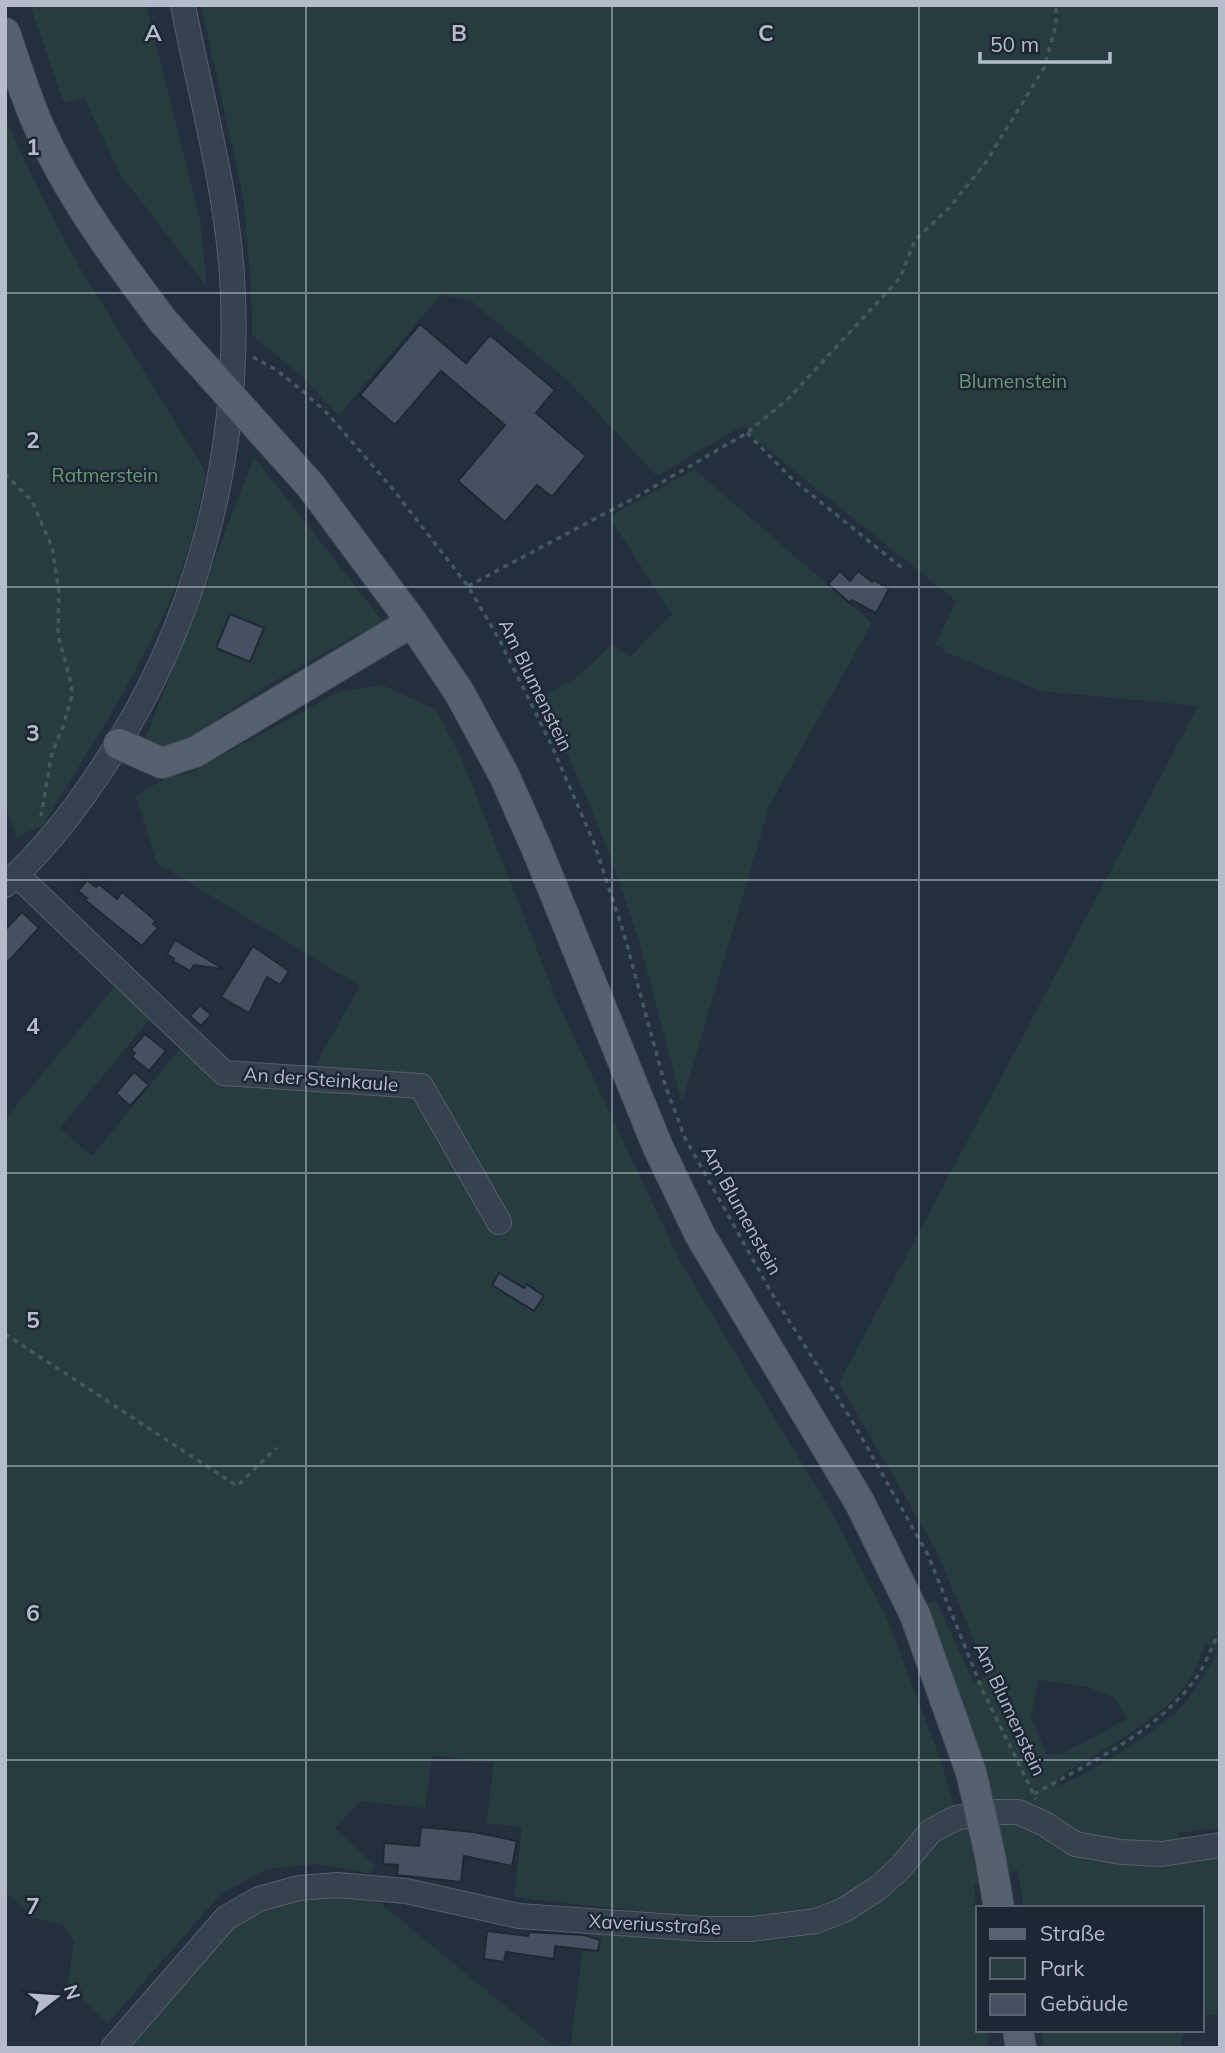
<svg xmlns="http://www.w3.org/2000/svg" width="1225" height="2053" font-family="Mulish,sans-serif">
  <rect width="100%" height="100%" fill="#242f3e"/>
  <path fill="#263c3f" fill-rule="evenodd" d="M30 5H146L200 220 207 287 120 174 84 97 64 103Z
    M201 5H1220V1828L1177 1833 1194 1857 1220 1851V2015H1202V1908H1024L1018 1870 974 1885 978 1931V2030H987L989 2048H570L585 1928 687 1939H792L799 1915 703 1923 638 1911 514 1897 522 1827 486 1823 494 1763 432 1755 425 1808 360 1801 335 1828 375 1866 371 1873 317 1864 267 1869 221 1894 107 2024 68 1985 74 1942 63 1925 34 1918 5 1891V1119L116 985 151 1018 60 1128 92 1156 182 1046 221 1080 312 1071 360 986 157 863 136 796 167 777 190 773 340 691 382 685 436 710 461 757 559 1006 680 1261 835 1518 887 1619 942 1764 956 1813 994 1799 968 1719 926 1604 936 1601 974 1683 989 1676 936 1550 839 1383 1198 706 1041 691 943 651 944 648 935 645 956 601 755 439 744 425 657 476 567 380 470 300 441 295 338 416 304 378 252 335 251 283 243 196ZM1206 1642 1217 1652C1205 1674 1193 1697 1174 1714 1146 1738 1093 1771 1060 1786L1057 1778C1097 1753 1172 1715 1194 1672 1199 1663 1201 1651 1206 1642ZM1039 1680 1088 1687 1115 1698 1127 1719 1062 1754H1046L1031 1716Z
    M5 118 39 191 78 265 206 472C198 516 187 560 170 600 136 679 87 751 44 824L41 828V826L16 837 5 804Z
    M254 457 385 624 351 638 273 682 189 738 161 746 145 740Z
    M694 469 872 623 770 804 682 1102C666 1046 653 988 636 932 611 852 578 774 541 698L576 678 612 645 630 657 672 614 609 517Z
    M320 1889 378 1901 556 2048H130L239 1915Z
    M1041 2030H1185L1180 2048H1043Z"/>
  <path fill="#455162" stroke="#1f2835" stroke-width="2" d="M420 324 466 363 490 335 555 390 536 413 586 456 552 497 537 485 505 522 458 481 505 425 441 371 395 425 360 395Z
    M840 571 850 581 858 571 872 582 874 580 889 589 876 613 852 600 850 603 828 584Z
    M230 614 264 628 250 662 216 648Z
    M87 880 96 887 99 884 117 899 122 892 156 921 153 924 158 928 142 946 85 900 87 898 78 891Z
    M22 912 39 928 5 965V930Z
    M175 940 222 968V969L194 965 190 971 173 961 174 959 167 954Z
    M253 946 289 971 280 985 267 977 249 1013 221 997Z
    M200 1005 211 1015 201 1026 190 1016Z
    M145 1034 166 1051 149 1071 132 1057 135 1053 131 1050Z
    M134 1072 149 1085 130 1106 116 1093Z
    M499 1273 524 1288 526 1284 544 1296 534 1311 492 1285Z
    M421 1827 474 1832 517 1841 512 1866 464 1856 461 1882 397 1875 398 1865 383 1864 384 1843 419 1846Z
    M487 1931 528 1936 529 1932 584 1935 600 1940 598 1951 555 1946 554 1959 506 1952 504 1962 484 1959Z"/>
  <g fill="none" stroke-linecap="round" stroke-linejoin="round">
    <defs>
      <path id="minor" d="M17 875 224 1073 421 1086 499 1222
        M5 885C40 854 71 815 97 776 197 630 243 452 232 276 226 184 200 95 183 5
        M113 2048 226 1918 259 1899 299 1888 337 1885 406 1891 519 1916 704 1929H752L816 1921 844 1910 878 1888 900 1868 931 1831 956 1818 990 1812H1018L1045 1824 1075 1844 1121 1852 1162 1854 1220 1845"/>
      <path id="major" d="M5 33C15 62 24 92 36 120 68 194 115 257 163 321
        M311 486 412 622 459 692 504 775 536 847 657 1145 700 1235 860 1503 915 1615 971 1772
        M119 744 162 763 195 752 412 622
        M990 1855 999 1908
        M1018 2030 1021 2048"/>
    </defs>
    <use href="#minor" stroke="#565f6c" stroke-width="26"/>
    <use href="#major" stroke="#414a57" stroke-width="32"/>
    <path stroke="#44595c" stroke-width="3.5" stroke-dasharray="5 5" stroke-linecap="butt" d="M253 357 278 371 306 394 327 413 392 488 468 586 500 641 551 744 594 843 624 934 665 1085 685 1138 771 1292 854 1424 928 1555 982 1689 1036 1799
      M747 433 791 478 902 568
      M5 474 32 501 52 547 59 593 58 635 71 683 72 696 63 727 52 752 41 816
      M468 586 638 496 747 433 789 398 900 278 915 240 948 209 984 165 1044 68 1056 25V5
      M5 1334 237 1486 276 1448
      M1034 1794C1092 1761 1156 1733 1196 1678 1206 1664 1212 1646 1220 1630"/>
    <use href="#minor" stroke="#38414e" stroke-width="24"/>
    <use href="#major" stroke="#56606e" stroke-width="30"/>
    <defs>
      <path id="major-bridge" d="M163 321 311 486
        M971 1772 990 1855"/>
    </defs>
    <use href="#major-bridge" stroke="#414a57" stroke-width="32" stroke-linecap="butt"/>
    <use href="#major-bridge" stroke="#56606e" stroke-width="30"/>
  </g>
  <path fill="none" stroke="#b4bcc9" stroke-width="2" stroke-opacity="0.55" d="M306 5V2048M612 5V2048M919 5V2048M5 293H1220M5 587H1220M5 880H1220M5 1173H1220M5 1466H1220M5 1760H1220"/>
  <g text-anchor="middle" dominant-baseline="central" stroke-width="5" stroke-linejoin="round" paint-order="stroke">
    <g font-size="19" fill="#6b9a76" stroke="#1d2633">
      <text x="1013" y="381">Blumenstein</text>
      <text x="105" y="475">Ratmerstein</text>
    </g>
    <g font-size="19" fill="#b4bcc9" stroke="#1d2633">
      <text transform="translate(536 685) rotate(64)">Am Blumenstein</text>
      <text transform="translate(321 1079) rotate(4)">An der Steinkaule</text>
      <text transform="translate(742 1210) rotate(61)">Am Blumenstein</text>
      <text transform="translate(1010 1709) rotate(65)">Am Blumenstein</text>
      <text transform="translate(655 1924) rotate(3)">Xaveriusstraße</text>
    </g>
  </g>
  <g font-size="23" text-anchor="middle" font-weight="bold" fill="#b4bcc9" stroke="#1d2633" stroke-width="5" stroke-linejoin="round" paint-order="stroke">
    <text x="153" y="41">A</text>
    <text x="459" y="41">B</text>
    <text x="766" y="41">C</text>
    <text x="33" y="155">1</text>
    <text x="33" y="448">2</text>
    <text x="33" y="741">3</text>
    <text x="33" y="1034">4</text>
    <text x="33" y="1328">5</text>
    <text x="33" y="1621">6</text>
    <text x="33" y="1914">7</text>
  </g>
  <rect width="1225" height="2053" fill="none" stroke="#b4bcc9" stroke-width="14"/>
  <rect x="976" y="1906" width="228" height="126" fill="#1d2633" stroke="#59626f" stroke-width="2"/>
  <rect x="990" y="1929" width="35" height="10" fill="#56606e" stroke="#59626f" stroke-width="2"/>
  <text x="1040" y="1941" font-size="21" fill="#b4bcc9">Straße</text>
  <rect x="990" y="1958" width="35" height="21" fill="#263c3f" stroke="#59626f" stroke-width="2"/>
  <text x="1040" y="1976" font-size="21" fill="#b4bcc9">Park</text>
  <rect x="990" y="1994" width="35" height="21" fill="#455162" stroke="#59626f" stroke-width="2"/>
  <text x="1040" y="2011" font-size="21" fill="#b4bcc9">Gebäude</text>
  <g transform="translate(56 1997) rotate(73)" stroke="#1d2633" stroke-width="5" paint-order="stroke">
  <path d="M0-5L12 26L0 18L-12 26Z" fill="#b4bcc9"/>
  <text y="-10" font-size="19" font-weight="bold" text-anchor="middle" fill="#b4bcc9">N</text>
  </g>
  <path d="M980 52v10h130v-10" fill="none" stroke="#b4bcc9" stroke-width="3.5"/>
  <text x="990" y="52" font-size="21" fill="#b4bcc9" stroke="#1d2633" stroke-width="5" paint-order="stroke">50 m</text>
</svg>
